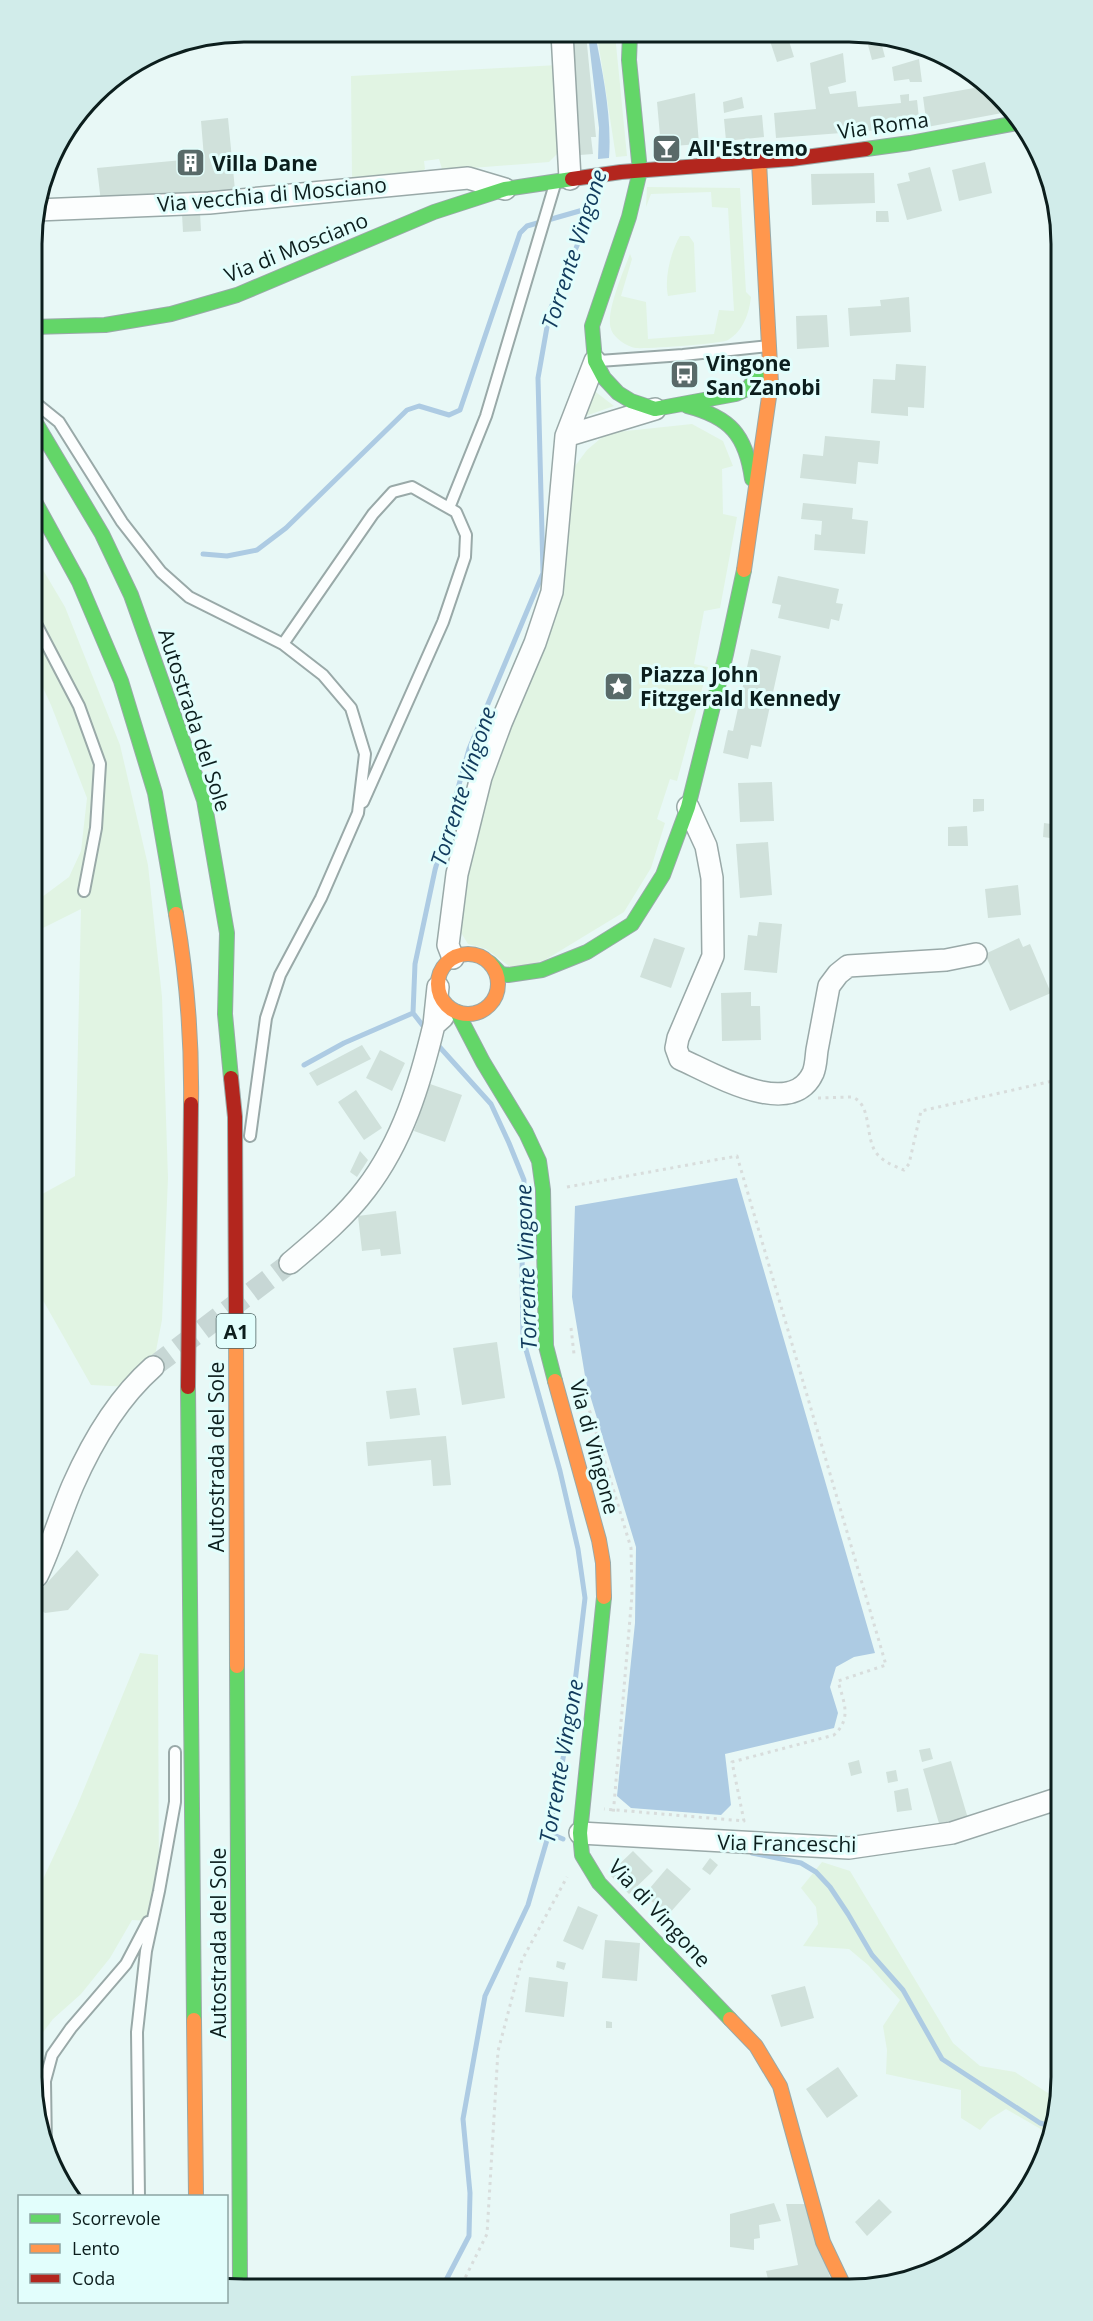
<svg xmlns="http://www.w3.org/2000/svg" width="1093" height="2321" font-family="'Open Sans',sans-serif">
  <rect width="100%" height="100%" fill="#e8f8f6"/>
  <path fill="#e1f4e3" d="M597 34H615L627 156 616 157Z
    M558 65 560 151 549 162 446 170 442 169 439 159 424 161 425 169 421 173 352 177 351 76Z
    M647 187 740 188 746 292 751 297C749 314 743 331 728 340 721 344 646 349 636 348 627 347 613 337 611 329 605 313 624 270 630 254L632 259 621 296 646 302 648 339 714 334 719 310 734 311 728 208 712 207 711 192 651 194 646 207Z
    M680 236H689L694 243 696 292 668 296C664 278 671 251 680 236Z
    M584 383 614 406 574 420Z
    M692 424 723 441 733 466 722 469 723 514 737 517 720 608 704 611 694 664 708 667 677 781 670 779 657 819 665 823 651 868 624 912 545 960 513 969 486 949 468 944 457 926 462 889 484 804 513 715 541 658 552 624 562 576 575 466 587 450 607 433Z
    M33 553 65 607 120 745 148 865 162 997 168 1178 162 1320 153 1366 130 1387 91 1385 36 1288 35 1198 75 1176 81 909 35 932 34 903 69 877 81 851 87 798 51 705 34 668Z
    M140 1653 158 1655 159 1891 149 1921 132 1920 110 1958 81 1994 53 2019 38 2039V1890L77 1806Z
    M822 1862 850 1871 953 2043 980 2066 1015 2072 1059 2100 1051 2135 1006 2109 990 2119 980 2130 961 2118V2090L886 2074 887 2050 883 2026 900 2000 868 1965 849 1949 803 1946 818 1924 816 1907 801 1888Z"/>
  <path fill="#adcbe3" d="M588 34H595C603 74 612 117 609 158L598 159 599 128Z
    M737 1178 875 1653 854 1657 836 1667 830 1687 838 1713 834 1728 725 1754 731 1805 721 1815 631 1808 617 1796 635 1623 636 1547 586 1382 572 1297 575 1206Z"/>
  <g fill="none" stroke-linecap="round" stroke-linejoin="round">
    <path stroke="#adcbe3" stroke-width="5" d="M203 554 227 556 257 550 286 528 407 410 419 406 449 415 460 410 520 233 527 226 590 208
      M427 1031 413 1013 415 964 435 870 469 749 543 573 538 378 550 310 584 229 596 185
      M436 1043 491 1104 509 1143 524 1180 522 1270 523 1339 560 1471 578 1549 585 1598 571 1716 549 1833 528 1905 485 1996 463 2119 470 2193 469 2236 444 2284
      M304 1065 344 1043 413 1013
      M35 1198 38 1197
      M549 1833 563 1839
      M752 1853 801 1863 816 1872 830 1887 848 1914 872 1955 903 1990 942 2059 1040 2123 1053 2127"/>
  </g>
  <path fill="#d0e1db" d="M569 34H586L596 137H591L593 154 580 155Z
    M768 35H807L789 41 794 57 777 62Z
    M881 42 885 57 872 60 868 45Z
    M843 53 846 82 828 87 830 94 856 91 858 107 901 103 900 95 909 94V101L917 100 920 127 776 138 774 113 816 109 810 63Z
    M919 59 922 82H910L909 79 894 81 892 67Z
    M939 60 950 65 940 67Z
    M984 82 989 84 1013 111 927 127 923 97 974 88 972 85Z
    M695 93 699 144 661 147 657 102Z
    M742 97 744 108 724 113 723 102Z
    M762 115 764 137 726 141 724 119Z
    M228 118 235 190 101 202 97 168 204 158 201 121Z
    M985 162 992 193 959 201 952 170Z
    M930 167 942 211 907 220 897 184 910 181 908 173Z
    M874 173 875 203 812 205 811 174Z
    M876 211H888L889 222H876Z
    M200 213 201 231 183 232 182 214Z
    M909 297 911 332 850 336 848 308 881 306 880 300Z
    M827 315 829 347 797 349 796 316Z
    M896 364 926 366 924 408 908 407V416L871 413 873 379 895 380Z
    M825 436 880 441 878 464 858 462 856 484 800 478 803 454 823 456Z
    M803 503 853 508 852 519 868 521 865 554 814 550 815 534 821 535 822 521 801 519Z
    M778 576 839 589 836 603 843 604 839 621 831 619 829 629 778 618 781 605 772 603Z
    M751 649 781 656 761 747 751 745 748 759 723 753 728 730 733 731Z
    M772 782 774 821 740 822 738 783Z
    M973 799H984V811L973 812Z
    M1044 823 1051 824 1050 838 1043 837Z
    M967 826 968 846H948V827Z
    M768 842 772 895 740 898 736 844Z
    M1018 885 1021 915 988 918 985 889Z
    M759 922 782 924 777 973 744 970 748 935 757 936Z
    M654 938 685 948 671 988 640 977Z
    M1019 938 1023 947 1030 944 1051 993 1010 1011 985 954Z
    M751 992V1006H760L761 1040 722 1041 721 993Z
    M362 1045 371 1059 317 1086 309 1073Z
    M380 1050 405 1063 392 1091 366 1078Z
    M430 1084 462 1095 445 1142 414 1131Z
    M356 1090 382 1128 364 1140 338 1102Z
    M360 1151 368 1160 357 1177 350 1172Z
    M396 1211 401 1254 381 1256 380 1249 362 1251 358 1216Z
    M497 1342 505 1398 462 1405 453 1348Z
    M416 1388 420 1415 390 1419 386 1391Z
    M446 1436 451 1485 433 1486 431 1460 368 1466 366 1442Z
    M77 1550 99 1575 68 1610 45 1613 37 1607V1594Z
    M930 1748 933 1759 922 1762 919 1750Z
    M859 1760 862 1773 851 1776 848 1763Z
    M951 1761 969 1822 941 1830 923 1769Z
    M896 1770 898 1781 888 1783 886 1772Z
    M908 1788 912 1810 897 1812 894 1791Z
    M633 1851 653 1871 629 1894 609 1874Z
    M710 1858 718 1865 710 1875 702 1869Z
    M667 1868 691 1889 668 1915 644 1895Z
    M578 1906 598 1915 583 1950 563 1941Z
    M605 1940 640 1943 637 1981 602 1978Z
    M557 1961 566 1963 564 1970 556 1967Z
    M529 1977 568 1982 564 2017 525 2012Z
    M805 1986 814 2018 781 2027 771 1995Z
    M606 2021 612 2022V2028H606Z
    M838 2067 858 2096 827 2118 806 2089Z
    M879 2199 892 2212 867 2236 855 2222Z
    M774 2203 781 2221 759 2225 760 2238 754 2239V2250L730 2247V2214Z
    M786 2204H805L832 2283H769L766 2271 798 2265Z"/>
  <g fill="none" stroke-linecap="round" stroke-linejoin="round">
    <path stroke="#c7d7d5" stroke-width="21" stroke-dasharray="21 10" stroke-linecap="butt" d="M153 1367 290 1263"/>
    <defs>
      <path id="lane" d="M599 361 683 355 768 346
        M33 401 59 422 122 522 161 572 189 597 283 644 323 675 351 708 365 754 358 813 321 898 280 975 266 1018 250 1136
        M449 508 486 416 555 184
        M33 618 79 706 100 764 96 828 84 891
        M283 644 373 514 393 492 412 487 456 512 466 535 465 557 443 622 363 802
        M46 2149 45 2081 52 2055 71 2028 126 1964 148 1922
        M139 2196 137 2032 146 1951 159 1891 175 1802V1752"/>
      <path id="street" d="M562 33 570 179
        M37 210 209 203 468 178 505 189
        M566 436 655 409
        M688 807 706 846 712 878 713 956 678 1038 676 1048 680 1059C712 1073 791 1121 813 1073 816 1066 816 1057 817 1050 821 1028 825 1007 829 986L838 974 848 966 946 960 976 954
        M453 958 448 945 457 874 481 777 501 723 535 643 552 592 566 436 595 361
        M438 987 434 1025 443 1017
        M290 1263C316 1241 345 1217 366 1189 403 1141 420 1083 434 1025
        M37 1576C51 1547 60 1515 73 1485 92 1442 118 1398 153 1367
        M580 1833 849 1848 952 1833 1060 1798"/>
      <path id="fast" d="M630 34 629 60 640 171 629 217 592 326 595 361 604 378 618 393 631 401 655 409 736 394 747 389 770 362
        M866 149 910 143 1022 122
        M32 327 105 325 171 314 237 295 434 212 505 189 572 179
        M687 406C730 417 746 435 752 479
        M33 418 102 534 131 595 204 800 227 933 225 1014 231 1078
        M33 498 79 582 121 681 155 793 176 914
        M490 963 501 974 508 975 542 970 587 952 632 924 663 875 688 807 726 654 744 570
        M457 1012 483 1062 526 1133 539 1161 543 1190 546 1346 555 1381
        M188 1387 194 2020
        M604 1597 580 1833 582 1855 599 1883 730 2019
        M237 1666 240 2285"/>
      <path id="slow" d="M744 570 771 383 759 162
        M176 914C187 977 192 1039 191 1104
        M438 984a30 30 0 1 1 60 0a30 30 0 1 1-60 0Z
        M236 1316 237 1666
        M555 1381 599 1540 603 1563 604 1597
        M730 2019 756 2046 780 2086 823 2242 842 2282
        M194 2020 196 2196"/>
      <path id="jam" d="M572 179 621 172 791 159 866 149
        M231 1078 235 1117 236 1316
        M188 1387 191 1104"/>
    </defs>
    <use href="#lane" stroke="#99a9a8" stroke-width="14"/>
    <use href="#street" stroke="#99a9a8" stroke-width="24"/>
    <use href="#fast" stroke="#99a9a8" stroke-width="16"/>
    <use href="#slow" stroke="#99a9a8" stroke-width="16"/>
    <use href="#jam" stroke="#99a9a8" stroke-width="16"/>
    <path stroke="#d8dddc" stroke-width="3" stroke-dasharray="3 4.5" stroke-linecap="butt" d="M818 1098 852 1097C874 1105 863 1141 879 1156 886 1163 896 1167 904 1170L909 1164 921 1111 1057 1080
      M567 1187 737 1156 886 1665 838 1681C844 1703 852 1718 834 1735L732 1762 744 1821 604 1809
      M571 1328 574 1354
      M583 1389 631 1548 632 1595 613 1816
      M462 2284 487 2234 498 2051 522 1960 567 1877"/>
    <use href="#lane" stroke="#fcfefe" stroke-width="10"/>
    <use href="#street" stroke="#fcfefe" stroke-width="21"/>
    <use href="#fast" stroke="#63d668" stroke-width="14"/>
    <use href="#slow" stroke="#ff974d" stroke-width="14"/>
    <use href="#jam" stroke="#b3261e" stroke-width="14"/>
  </g>
  <defs>
    <symbol id="bar-square" viewBox="-11 -11 22 22"><rect x="-9" y="-9" width="18" height="18" rx="4" fill="#596a69" stroke="#e2fefc"/><path d="M-6-5H6L.8 .8V4.5H3.5V6h-7V4.5H-.8V.8Z" fill="#fff"/></symbol>
    <symbol id="building-square" viewBox="-11 -11 22 22"><rect x="-9" y="-9" width="18" height="18" rx="4" fill="#596a69" stroke="#e2fefc"/><path d="M-4-6H4V6H1V3H-1V6H-4ZM-2.5-4.3h1.7v1.8h-1.7ZM.8-4.3h1.7v1.8H.8ZM-2.5-1h1.7V.8h-1.7ZM.8-1h1.7V.8H.8Z" fill="#fff"/></symbol>
    <symbol id="bus-square" viewBox="-11 -11 22 22"><rect x="-9" y="-9" width="18" height="18" rx="4" fill="#596a69" stroke="#e2fefc"/><path d="M-5-6H5V4H4V6H2V4H-2V6H-4V4H-5ZM-3.5-4V0h7V-4ZM-3.5 1.2v1.5H-2V1.2ZM2 1.2v1.5H3.5V1.2Z" fill="#fff"/></symbol>
    <symbol id="sight-square" viewBox="-11 -11 22 22"><rect x="-9" y="-9" width="18" height="18" rx="4" fill="#596a69" stroke="#e2fefc"/><path d="M0-6L1.8-2.2L6-1.7L2.9 1.2L3.7 5.4L0 3.3L-3.7 5.4L-2.9 1.2L-6-1.7L-1.8-2.2Z" fill="#fff"/></symbol>
  </defs>
  <g fill-rule="evenodd">
    <use href="#bar-square" x="650" y="132" width="33" height="33"/>
    <use href="#building-square" x="174" y="146" width="33" height="33"/>
    <use href="#bus-square" x="668" y="358" width="33" height="33"/>
    <use href="#sight-square" x="602" y="670" width="33" height="33"/>
  </g>
  <g text-anchor="middle" dominant-baseline="central" stroke-width="6" stroke-linejoin="round" paint-order="stroke">
    <rect fill="#e2fefc" stroke="#4c6160" stroke-width="1.5" x="216.5" y="1314" width="39" height="34" rx="4.5"/>
    <g font-size="20" font-weight="bold" fill="#0c1e1d">
      <text x="236" y="1331">A1</text>
    </g>
    <g font-size="21" fill="#0c1e1d" stroke="#e2fefc">
      <text transform="translate(883 125) rotate(-8)">Via Roma</text>
      <text transform="translate(272 194) rotate(-5)">Via vecchia di Mosciano</text>
      <text transform="translate(296 247) rotate(-22)">Via di Mosciano</text>
      <text transform="translate(195 720) rotate(72)">Autostrada del Sole</text>
      <text transform="translate(595 1447) rotate(75)">Via di Vingone</text>
      <text transform="translate(216 1457) rotate(-90)">Autostrada del Sole</text>
      <text transform="translate(787 1843) rotate(1)">Via Franceschi</text>
      <text transform="translate(660 1913) rotate(47)">Via di Vingone</text>
      <text transform="translate(218 1943) rotate(-90)">Autostrada del Sole</text>
    </g>
    <g font-size="21" font-weight="bold" fill="#0c1e1d" stroke="#e2fefc" text-anchor="start">
      <text x="688" y="148">All'Estremo</text>
      <text x="212" y="163">Villa Dane</text>
      <text x="706" y="363">Vingone<tspan x="706" dy="24">San Zanobi</tspan></text>
      <text x="640" y="674">Piazza John<tspan x="640" dy="24">Fitzgerald Kennedy</tspan></text>
    </g>
    <g font-size="22" font-style="italic" fill="#113b5d" stroke="#e2fefc">
      <text transform="translate(573 249) rotate(-72)">Torrente Vingone</text>
      <text transform="translate(462 786) rotate(-72)">Torrente Vingone</text>
      <text transform="translate(525 1267) rotate(-92)">Torrente Vingone</text>
      <text transform="translate(560 1761) rotate(-80)">Torrente Vingone</text>
    </g>
  </g>
  <path d="M0 0H1093V2321H0ZM244 42H849A202 202 0 0 1 1051 244V2077A202 202 0 0 1 849 2279H244A202 202 0 0 1 42 2077V244A202 202 0 0 1 244 42Z" fill="#d1ecea" fill-rule="evenodd"/>
  <path fill="none" stroke="#0c1e1d" stroke-width="3" d="M244 42H849A202 202 0 0 1 1051 244V2077A202 202 0 0 1 849 2279H244A202 202 0 0 1 42 2077V244A202 202 0 0 1 244 42Z"/>
  <rect x="18" y="2195" width="210" height="108" fill="#e2fefc" stroke="#8ca4a3" stroke-width="1.5"/>
  <rect x="30" y="2214" width="30" height="9" fill="#63d668" stroke="#8ca4a3" stroke-width="1.5"/>
  <text x="72" y="2225" font-size="18" fill="#0c1e1d">Scorrevole</text>
  <rect x="30" y="2244" width="30" height="9" fill="#ff974d" stroke="#8ca4a3" stroke-width="1.5"/>
  <text x="72" y="2255" font-size="18" fill="#0c1e1d">Lento</text>
  <rect x="30" y="2274" width="30" height="9" fill="#b3261e" stroke="#8ca4a3" stroke-width="1.5"/>
  <text x="72" y="2285" font-size="18" fill="#0c1e1d">Coda</text>
</svg>
